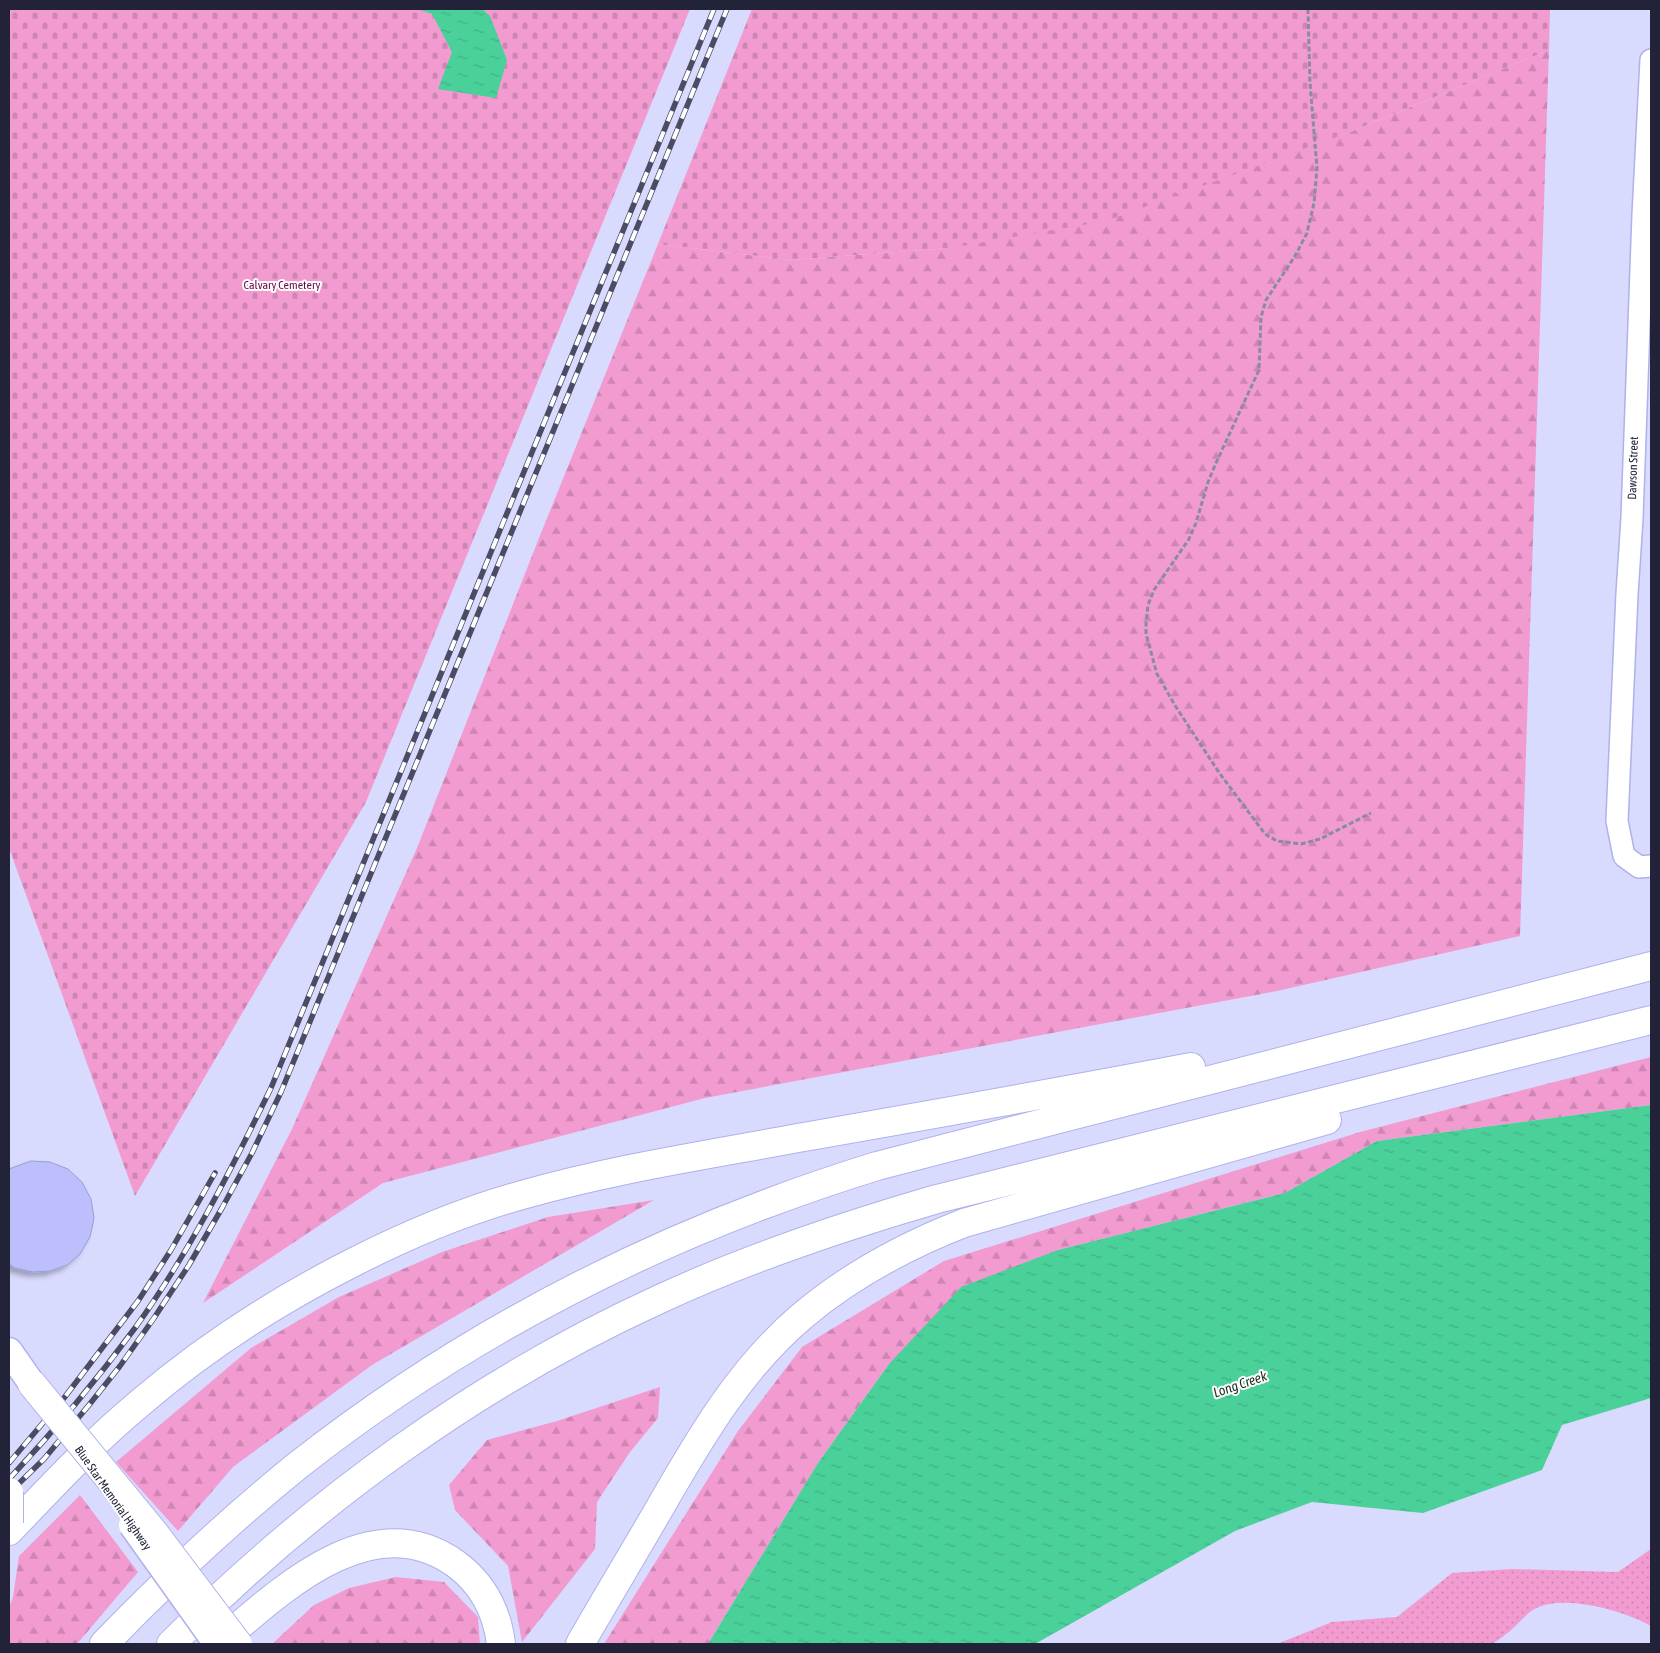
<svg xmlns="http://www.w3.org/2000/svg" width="1660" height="1653" font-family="'Asap Condensed',sans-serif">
  <defs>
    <pattern id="grass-dots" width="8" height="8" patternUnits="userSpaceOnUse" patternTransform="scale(1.25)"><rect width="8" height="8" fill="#f29bd1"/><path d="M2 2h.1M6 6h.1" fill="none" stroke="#cf85b4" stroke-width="1.8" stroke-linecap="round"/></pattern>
    <pattern id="forest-firs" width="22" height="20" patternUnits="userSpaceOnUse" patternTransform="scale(1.25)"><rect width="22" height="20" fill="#f29bd1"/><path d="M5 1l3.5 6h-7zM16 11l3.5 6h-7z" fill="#cf85b4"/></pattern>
    <pattern id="cemetery-stones" width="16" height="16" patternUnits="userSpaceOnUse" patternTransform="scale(1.25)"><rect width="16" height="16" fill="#f29bd1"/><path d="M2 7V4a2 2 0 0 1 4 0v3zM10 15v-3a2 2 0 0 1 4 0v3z" fill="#cf85b4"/></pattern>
    <pattern id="water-ripples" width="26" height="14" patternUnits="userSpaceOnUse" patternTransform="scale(1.25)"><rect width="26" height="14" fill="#4ad099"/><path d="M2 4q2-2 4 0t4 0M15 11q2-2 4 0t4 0" fill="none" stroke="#40b285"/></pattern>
    <filter id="shadow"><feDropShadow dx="-4.5" dy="4.5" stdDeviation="2.5" flood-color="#0004"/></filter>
  </defs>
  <rect width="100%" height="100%" fill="#d8dbfe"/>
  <path fill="url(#grass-dots)" d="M1651 1549V1626C1626 1611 1559 1592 1533 1610 1525 1615 1518 1624 1510 1631 1504 1636 1498 1640 1492 1644H1277L1332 1622 1397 1617 1452 1573 1512 1569 1618 1572Z"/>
  <path fill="url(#forest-firs)" d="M1549 50 1520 936 1277 991 705 1098 383 1183 203 1303 291 1131 417 848 539 538 658 244 790 260 950 248 1350 132Z
    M1651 1057V1105L1377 1141 1285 1193 1058 1250 889 1364 818 1463 708 1644H604L738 1431 802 1347 944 1261 1360 1132Z
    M654 1200 372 1365 233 1467 178 1531 116 1462 251 1348 339 1297 442 1252 548 1217Z
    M660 1387 658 1418 630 1452 597 1502 595 1549 522 1642 508 1566 455 1510 449 1485 487 1440 557 1421Z
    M80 1495 138 1572 77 1644H9V1608L13 1597 19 1556Z
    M396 1577 444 1582 478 1617 480 1644H272L314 1605 349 1588Z"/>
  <path fill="url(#cemetery-stones)" d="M9 9H690L366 802 135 1196 9 848Z
    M752 9H1550L1549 50 1350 132 1106 221 950 248 790 260 658 244Z"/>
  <path fill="url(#water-ripples)" d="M417 9H482L490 16 507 60 496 98 438 89 452 52 432 14Z
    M1651 1105V1398L1562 1425 1542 1470 1423 1513 1312 1502 1235 1531 1035 1644H708L818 1463 889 1364 961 1287 1058 1250 1285 1193 1377 1141Z"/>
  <path fill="#bcbffb" stroke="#9a9cd3" filter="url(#shadow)" d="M31 1161 50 1162 68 1169 82 1182 91 1199 94 1218 90 1237 80 1254 67 1265 50 1271 33 1272 15 1268 9 1264V1169Z"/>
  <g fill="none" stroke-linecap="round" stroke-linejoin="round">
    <defs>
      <path id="minor" d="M1651 60 1643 215 1632 518 1627 594 1617 821 1624 856 1639 867 1651 866"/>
      <path id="major" d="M9 1351 32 1384"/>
      <path id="highway" d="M9 1531C51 1487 93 1442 140 1403 204 1348 277 1301 352 1263 407 1235 464 1211 522 1195 613 1169 706 1155 798 1138 929 1115 1060 1092 1191 1067
        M104 1644C165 1581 229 1521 297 1466 471 1329 666 1231 877 1166L1651 966
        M171 1644C313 1502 479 1381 662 1298 751 1257 844 1226 937 1199L1651 1020
        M218 1644C280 1591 371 1503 456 1564 483 1584 497 1611 501 1644
        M580 1644C607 1597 635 1551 662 1504 701 1436 741 1368 801 1317 849 1276 905 1246 964 1223L1327 1120"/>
    </defs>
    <use href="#minor" stroke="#afb1e9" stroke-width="24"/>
    <use href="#major" stroke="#afb1e9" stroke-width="29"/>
    <use href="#highway" stroke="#afb1e9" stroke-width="30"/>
    <path stroke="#898aa8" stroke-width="3" stroke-dasharray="5 2.5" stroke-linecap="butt" d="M1308 9 1310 83 1317 168 1314 203 1307 233 1295 256 1266 300 1261 317 1259 370 1216 463 1208 482 1196 523 1189 539 1154 590 1148 605 1146 623V634L1157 674 1176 707 1220 774 1265 834 1277 841 1301 844 1320 839 1371 813"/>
    <use href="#minor" stroke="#fff" stroke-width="21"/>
    <use href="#major" stroke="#fff" stroke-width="26"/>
    <use href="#highway" stroke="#fff" stroke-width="28"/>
    <defs>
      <path id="rail" d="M9 1463 64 1398 138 1301 171 1250 215 1173
        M9 1479C54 1431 96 1381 135 1328 189 1253 231 1170 271 1088L714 9
        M9 1493 44 1459 89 1405 120 1366 154 1318 189 1265 222 1208 252 1153 281 1092 727 9"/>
    </defs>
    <use href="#rail" stroke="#4b4b64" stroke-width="5.5"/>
    <use href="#rail" stroke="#fff" stroke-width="4" stroke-dasharray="11" stroke-linecap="butt"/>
    <defs>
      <path id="major-bridge" d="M132 1525 217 1644"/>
      <path id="highway-bridge" d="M32 1384 155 1534 238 1644
        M9 1492V1523"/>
    </defs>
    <use href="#major-bridge" stroke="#afb1e9" stroke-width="29" stroke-linecap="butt"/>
    <use href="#highway-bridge" stroke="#afb1e9" stroke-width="30" stroke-linecap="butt"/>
    <use href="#major-bridge" stroke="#fff" stroke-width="26"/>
    <use href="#highway-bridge" stroke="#fff" stroke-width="28"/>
  </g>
  <g text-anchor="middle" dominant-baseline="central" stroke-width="4" stroke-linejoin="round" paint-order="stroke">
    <g font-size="12" fill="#640a4c" stroke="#fff">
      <text x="282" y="285">Calvary Cemetery</text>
    </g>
    <g font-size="12" fill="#222238" stroke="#fff">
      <text transform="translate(1633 468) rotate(-88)">Dawson Street</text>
      <text transform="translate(113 1498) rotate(55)">Blue Star Memorial Highway</text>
    </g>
    <g font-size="14" font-style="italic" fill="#1a3026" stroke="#fff">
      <text transform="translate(1240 1384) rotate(-19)">Long Creek</text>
    </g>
  </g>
  <rect width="1660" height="1653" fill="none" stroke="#222238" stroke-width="20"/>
</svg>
